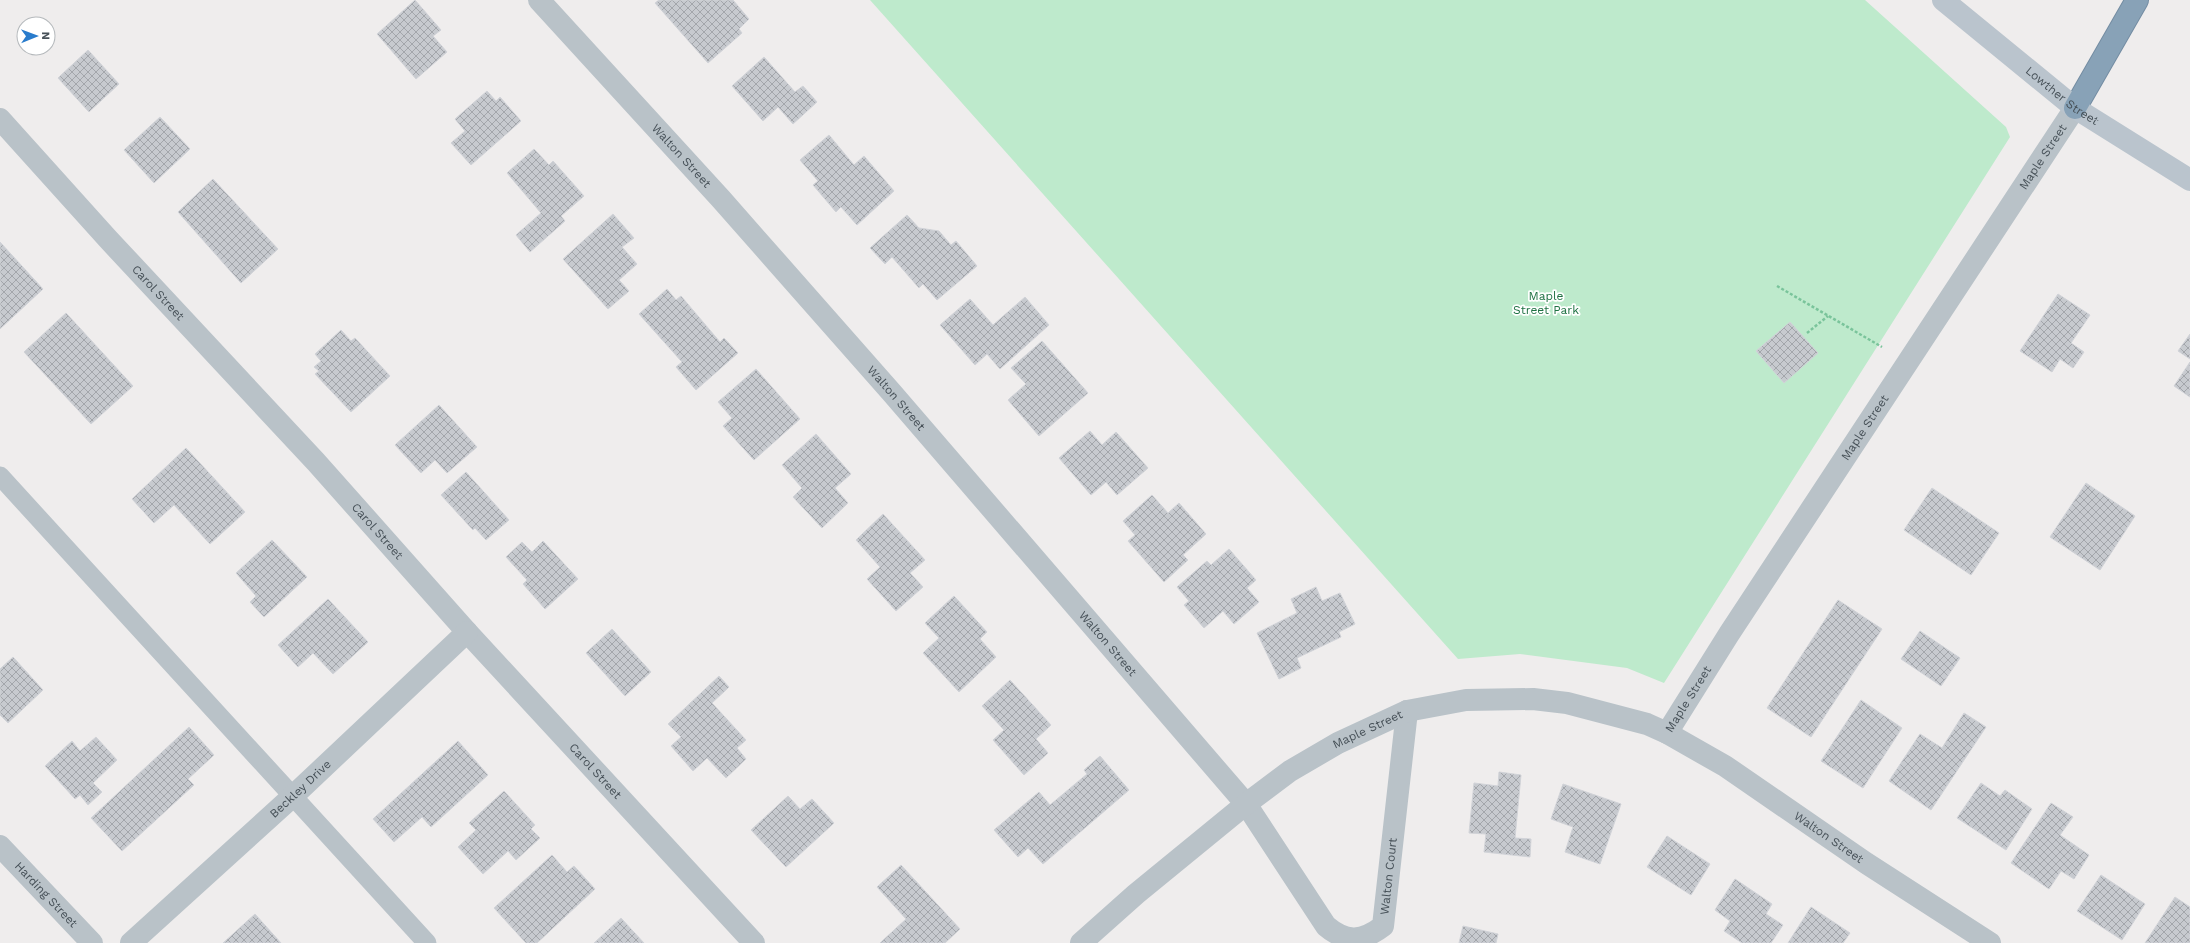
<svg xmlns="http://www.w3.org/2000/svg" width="2190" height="943" font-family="'Work Sans',sans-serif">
  <defs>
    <pattern id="building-cross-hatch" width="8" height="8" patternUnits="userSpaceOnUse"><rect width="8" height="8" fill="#c7cacf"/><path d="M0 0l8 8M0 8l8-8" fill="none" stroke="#a3a6ab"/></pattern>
  </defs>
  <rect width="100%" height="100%" fill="#efeded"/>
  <path fill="#beeacc" d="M870 0H1865L2006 127 2010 137 1664 683 1627 668 1520 654 1458 659Z"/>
  <path fill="url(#building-cross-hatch)" stroke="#d1d3d8" d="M415 0 441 30 433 36 447 52 416 79 377 34Z
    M659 0H733L749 19 739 29 742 33 708 63 655 3Z
    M88 50 119 84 89 112 58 78Z
    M764 57 795 92 803 86 817 102 793 124 778 107 763 121 732 86Z
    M487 91 496 101 500 97 521 121 471 165 451 143 465 131 455 119Z
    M160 117 190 149 154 183 124 150Z
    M829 135 854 165 864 156 894 191 857 225 841 207 836 212 813 185 818 181 800 160Z
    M534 149 549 165 553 161 584 196 561 216 565 221 530 252 516 235 541 213 507 173Z
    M213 179 278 249 241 283 178 212Z
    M613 214 634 238 622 247 637 264 619 280 629 291 608 309 563 259Z
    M907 215 919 228 939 231 951 245 956 241 977 266 937 300 923 284 919 288 892 257 885 264 870 248Z
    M0 242 43 289 0 329Z
    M667 289 676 300 681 296 720 342 724 338 738 353 696 390 676 367 682 362 639 314Z
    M2058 294 2090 315 2071 343 2084 352 2073 368 2060 359 2052 372 2020 351Z
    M1025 297 1049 325 1000 369 987 354 975 365 940 325 970 299 993 325Z
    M66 313 133 386 91 424 24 352Z
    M1790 322 1818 353 1784 383 1756 351Z
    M341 330 351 341 355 338 390 376 351 412 315 374 319 371 314 367 321 361 315 354Z
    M2190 334V359L2178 351Z
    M1042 341 1088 393 1039 436 1008 400 1026 384 1011 368Z
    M2190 362V397L2174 386Z
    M756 369 800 419 754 460 723 426 732 418 718 402Z
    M439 405 477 447 447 473 435 460 421 473 395 445Z
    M1090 431 1102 445 1116 432 1148 468 1117 495 1106 482 1091 495 1059 458Z
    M816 434 851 474 835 488 848 503 822 528 793 497 802 488 782 465Z
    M186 448 245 512 210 544 174 505 154 523 132 499Z
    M466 472 509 520 486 540 475 528 473 530 441 495Z
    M2086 483 2135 516 2100 570 2050 537Z
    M1932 488 1999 533 1971 575 1904 530Z
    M1152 495 1168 513 1179 503 1206 534 1183 555 1188 560 1164 582 1128 541 1135 535 1123 521Z
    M883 514 925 560 910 573 923 587 896 611 867 579 880 567 856 540Z
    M272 540 307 577 264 617 250 602 256 596 236 573Z
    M543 541 578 579 545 609 523 584 527 580 506 557 522 542 532 552Z
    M1229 549 1256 580 1247 588 1259 602 1234 624 1223 611 1204 628 1184 605 1189 601 1177 587 1207 561 1211 565Z
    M1316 587 1322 601 1340 593 1355 624 1339 632 1341 637 1297 658 1301 668 1279 679 1257 633 1297 613 1291 599Z
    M954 596 987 632 980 639 996 657 959 692 923 653 939 638 925 623Z
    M328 599 368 642 333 674 313 653 298 667 278 645Z
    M1838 600 1882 629 1811 737 1767 708Z
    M612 629 651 672 625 696 586 653Z
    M1920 631 1960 658 1941 686 1901 659Z
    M13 657 43 690 8 723 0 715V669Z
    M719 676 729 687 712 703 746 740 737 748 746 759 726 778 707 758 693 771 671 746 681 737 668 724Z
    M1010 680 1051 725 1036 739 1048 753 1024 775 993 740 1004 730 982 706Z
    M1861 700 1902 728 1863 788 1821 761Z
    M1964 713 1986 727 1931 810 1889 781 1920 734 1942 748Z
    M189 727 214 755 188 779 194 785 122 851 91 818Z
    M96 737 117 760 93 783 102 792 88 805 80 795 75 799 45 766 72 741 80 751Z
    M458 741 488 775 431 827 422 817 394 842 373 819Z
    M1100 756 1129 790 1043 864 1028 848 1018 857 994 830 1039 792 1050 805 1087 774 1084 770Z
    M1499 772 1521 775 1515 838 1531 839 1530 857 1484 852 1486 834 1469 833 1474 783 1498 786Z
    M1981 783 2000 796 2005 790 2032 809 2006 850 1957 818Z
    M1563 784 1621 804 1600 864 1565 852 1573 827 1551 819Z
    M504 791 535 825 531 829 540 838 516 860 508 851 483 874 458 847 476 830 469 823Z
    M788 796 800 809 812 799 834 823 786 867 751 830Z
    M2051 803 2073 817 2060 835 2089 855 2074 879 2061 871 2049 889 2011 863Z
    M1667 836 1710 864 1691 895 1647 867Z
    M552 855 567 872 574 866 595 889 537 943H526L494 908Z
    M901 865 960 929 945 943H880L906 919 877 887Z
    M2101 875 2145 904 2122 940 2077 911Z
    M1735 879 1772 904 1766 914 1783 925 1771 943H1742L1724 931 1730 921 1715 910Z
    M2175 897 2190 907V943H2145Z
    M1811 907 1850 933 1843 943H1788Z
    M255 914 281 943H223Z
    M621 918 644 943H594Z
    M1463 926 1498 934 1496 943H1459Z"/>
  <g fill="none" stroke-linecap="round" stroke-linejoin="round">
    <defs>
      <path id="highway" d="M2075 108 2137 0"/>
    </defs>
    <use href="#highway" stroke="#748da3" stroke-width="24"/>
    <path stroke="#7ac49b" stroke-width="2.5" stroke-dasharray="3 2" stroke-linecap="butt" d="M1777 286 1882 347
      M1807 333 1828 316"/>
    <path stroke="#b9c2c8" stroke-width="19" d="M0 476 427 943"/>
    <g stroke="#b9c2c8" stroke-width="22">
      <path id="s1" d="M539 0 721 199 892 393 1246 804 1326 926C1346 943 1362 942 1383 926L1407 711"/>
      <path id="s2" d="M0 119 108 239 316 462 467 632 754 943"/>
      <path id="s3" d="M1667 733 1729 634 2075 108"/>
      <path id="s4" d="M0 846 92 943"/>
      <path id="s5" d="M131 943 293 796 467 632"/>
      <path id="s6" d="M1081 943 1136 894 1246 804 1290 771 1338 743 1407 711 1466 700 1533 699 1567 703 1647 724 1667 733 1725 766 1866 863 1990 943"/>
    </g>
    <path stroke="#bac4cd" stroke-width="22" id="s7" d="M1943 0 2075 108 2190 180"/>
    <use href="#highway" stroke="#88a2b7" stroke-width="22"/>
  </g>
  <g text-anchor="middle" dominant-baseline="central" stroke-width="3.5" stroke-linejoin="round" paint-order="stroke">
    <g font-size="12" fill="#475158" stroke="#fff">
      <text stroke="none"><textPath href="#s7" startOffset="153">Lowther Street</textPath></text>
      <text stroke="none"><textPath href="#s1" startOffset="211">Walton Street</textPath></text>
      <text stroke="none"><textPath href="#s3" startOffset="688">Maple Street</textPath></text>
      <text stroke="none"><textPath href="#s2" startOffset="235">Carol Street</textPath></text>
      <text stroke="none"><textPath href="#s1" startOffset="535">Walton Street</textPath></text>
      <text stroke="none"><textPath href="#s3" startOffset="364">Maple Street</textPath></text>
      <text stroke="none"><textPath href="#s2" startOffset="559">Carol Street</textPath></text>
      <text stroke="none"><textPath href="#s1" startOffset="859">Walton Street</textPath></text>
      <text stroke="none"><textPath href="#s3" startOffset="40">Maple Street</textPath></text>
      <text stroke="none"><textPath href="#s6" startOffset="359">Maple Street</textPath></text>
      <text stroke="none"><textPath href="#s2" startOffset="883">Carol Street</textPath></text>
      <text stroke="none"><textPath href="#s5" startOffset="229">Beckley Drive</textPath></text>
      <text stroke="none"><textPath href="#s6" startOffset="861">Walton Street</textPath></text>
      <text stroke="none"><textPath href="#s1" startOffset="1330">Walton Court</textPath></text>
      <text stroke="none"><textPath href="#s4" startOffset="67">Harding Street</textPath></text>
    </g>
    <g font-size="12" fill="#1f7243" stroke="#fff">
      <text x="1546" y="296">Maple<tspan x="1546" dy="14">Street Park</tspan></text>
    </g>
  </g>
  <g transform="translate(36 36) rotate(89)"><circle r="19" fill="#ffffff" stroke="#b5b9bc"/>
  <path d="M0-3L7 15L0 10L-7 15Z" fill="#297bcc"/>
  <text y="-6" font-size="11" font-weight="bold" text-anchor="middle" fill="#475158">N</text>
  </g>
</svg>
